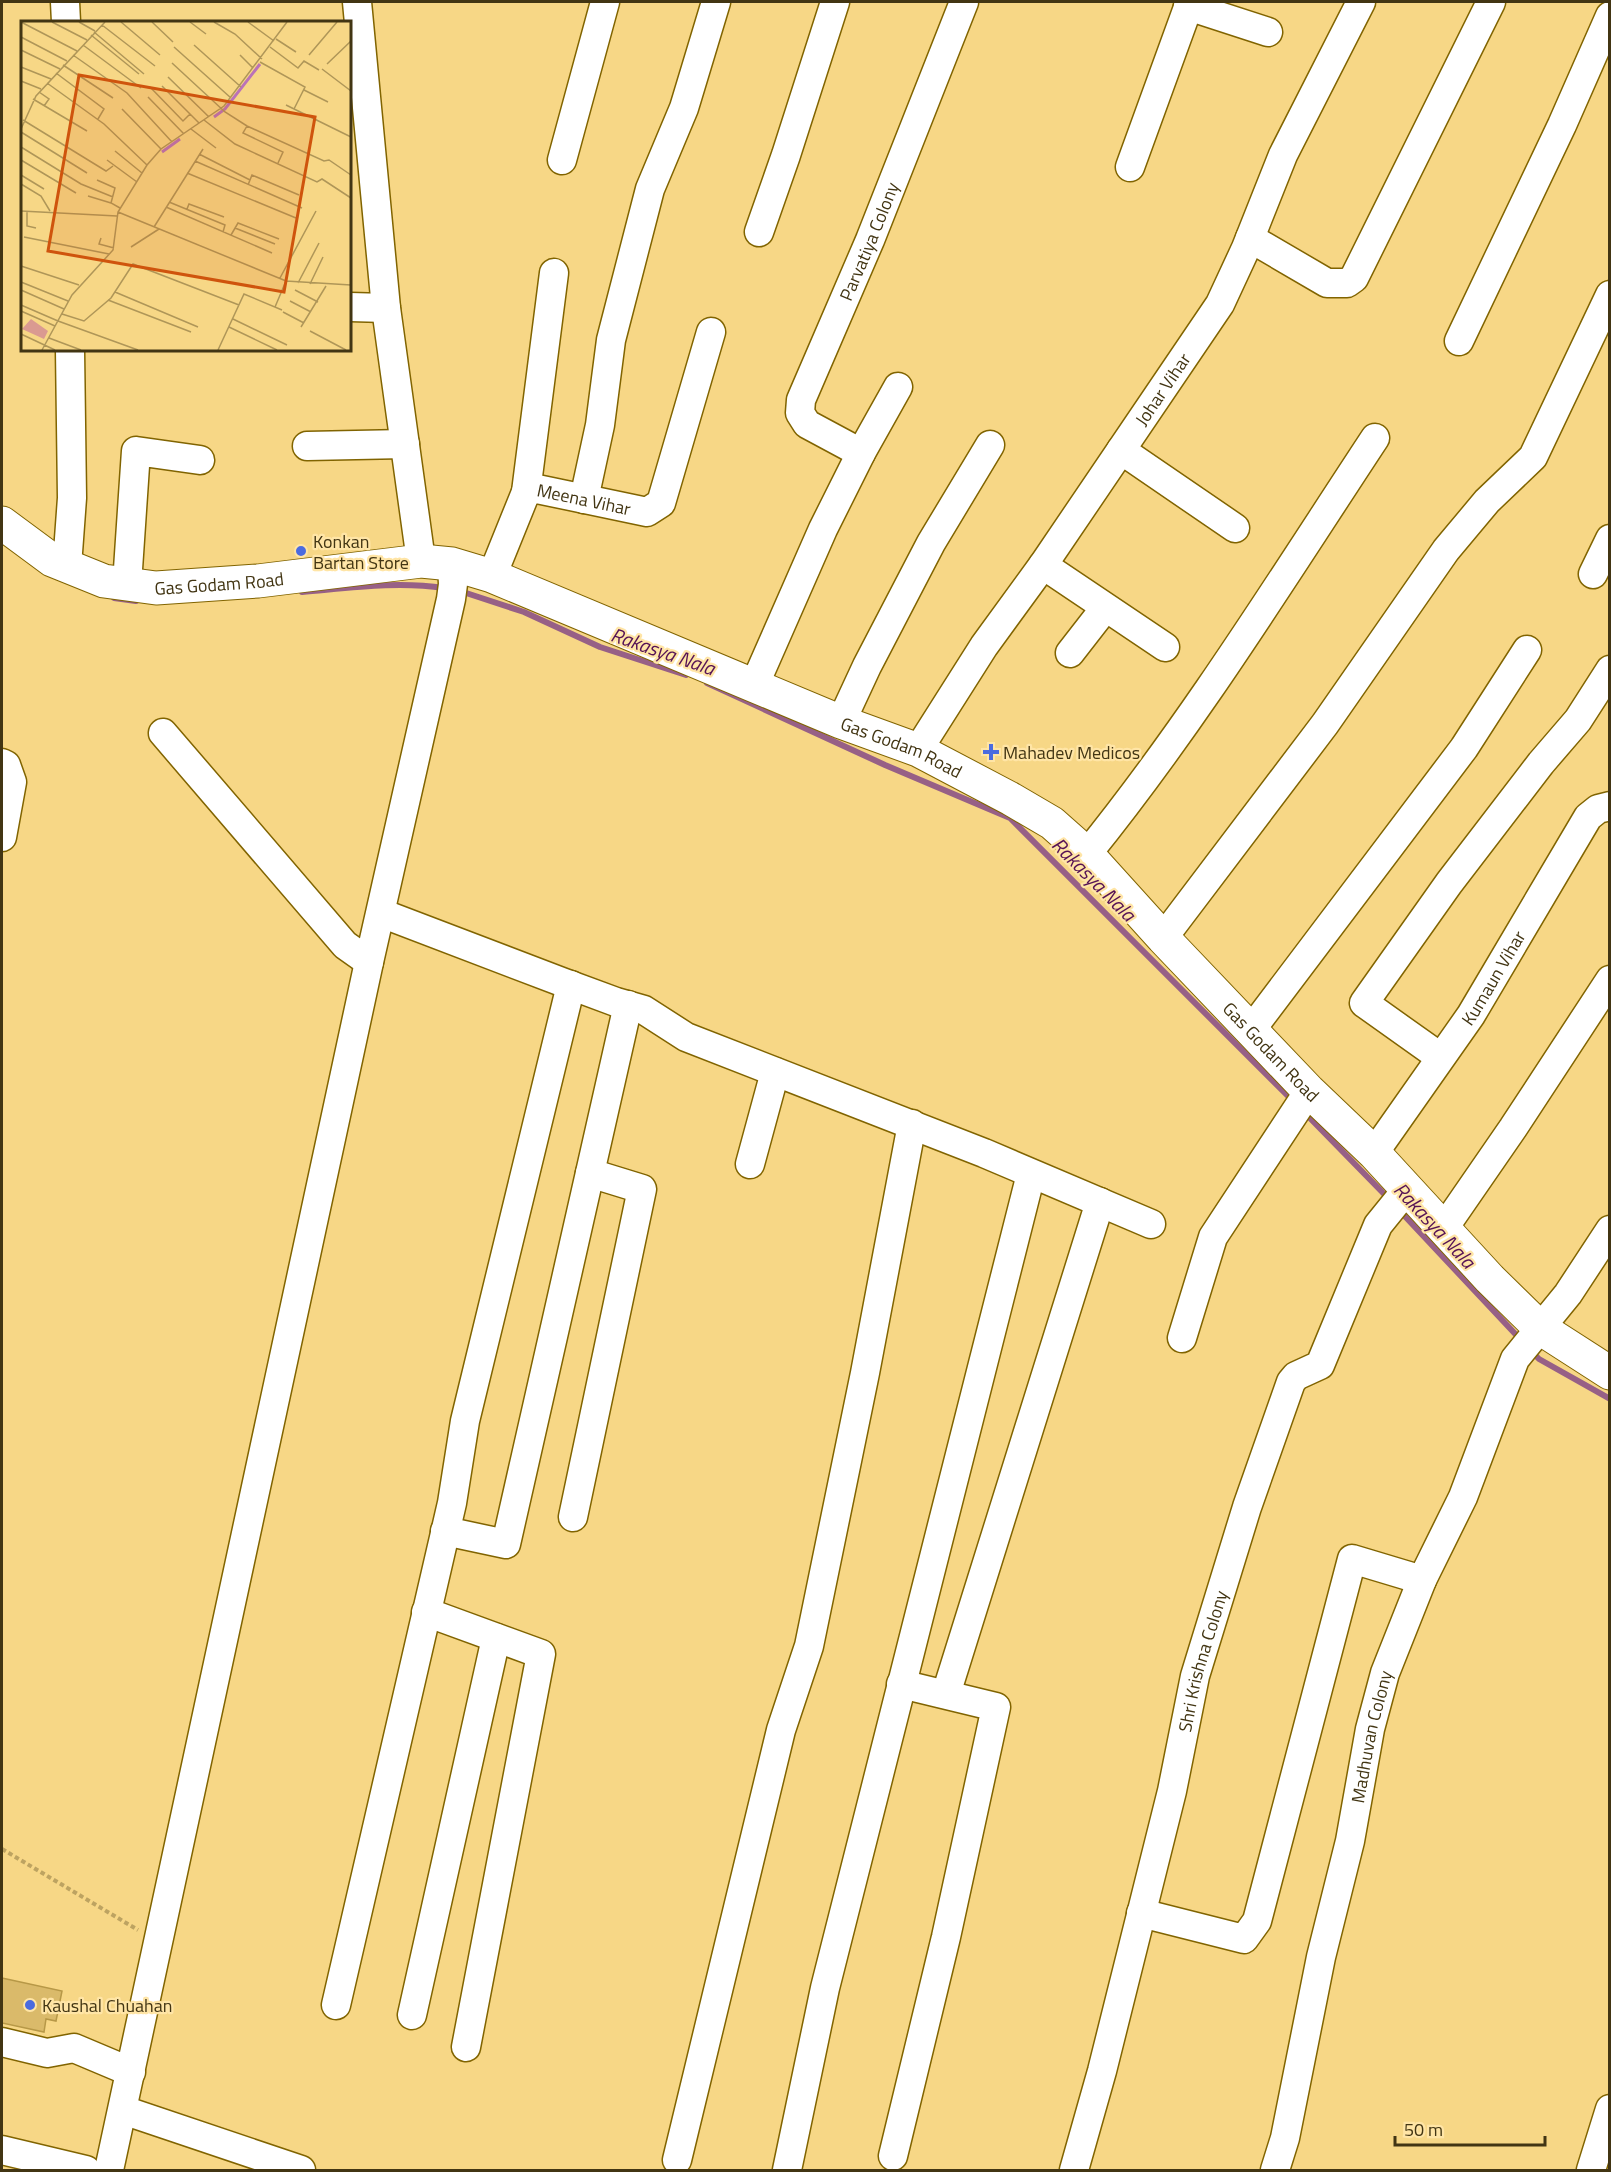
<svg xmlns="http://www.w3.org/2000/svg" width="1611" height="2172" font-family="'Titillium Web',sans-serif">
  <rect width="100%" height="100%" fill="#f7d786"/>
  <g fill="none" stroke-linecap="round" stroke-linejoin="round">
    <path stroke="#976086" stroke-width="6" d="M460 591 524 612 600 647 686 675
      M302 592C349 588 397 581 444 588
      M114 598 136 601
      M707 683 885 765 1010 818 1292 1100
      M1304 1112 1389 1199
      M1400 1211 1520 1339
      M1531 1351 1539 1359 1610 1399"/>
  </g>
  <path fill="#daba6a" stroke="#b79847" stroke-width="1.5" d="M2 1978 62 1991 56 2021 46 2019 44 2032 2 2023Z"/>
  <g fill="none" stroke-linecap="round" stroke-linejoin="round">
    <defs>
      <g id="minor">
        <path d="M65 2 66 22"/>
        <path d="M357 2 386 308 421 561"/>
        <path d="M1188 6 1268 32"/>
        <path d="M562 160 605 2"/>
        <path d="M1130 167 1190 2"/>
        <path d="M759 232 786 155 835 2"/>
        <path d="M1250 238 1327 283H1347L1354 278 1491 2"/>
        <path d="M350 307 386 308"/>
        <path d="M1459 341 1562 125 1610 16"/>
        <path d="M307 446 405 444"/>
        <path d="M1121 450 1235 528"/>
        <path id="s1" d="M861 453 807 424 800 413 801 400 870 240 964 2"/>
        <path d="M526 492 554 273"/>
        <path d="M584 499 600 425 611 340 650 189 684 108 716 2"/>
        <path d="M1043 565 1165 647"/>
        <path d="M67 566 72 498 70 350"/>
        <path d="M1593 574 1610 539"/>
        <path id="s2" d="M492 576 526 492 537 489 647 512 661 503 711 332"/>
        <path d="M127 584 136 451 200 460"/>
        <path d="M1070 653 1105 608"/>
        <path d="M754 686 823 529 861 453 898 387"/>
        <path d="M841 722 867 666 931 543 990 445"/>
        <path d="M163 733 345 945 369 962"/>
        <path id="s3" d="M918 750 984 646 1043 565 1220 304 1246 248 1283 155 1361 2"/>
        <path d="M2 763 6 765 12 782 2 837"/>
        <path d="M1087 854C1193 723 1282 579 1375 438"/>
        <path d="M381 913 562 982 616 1002 644 1010 686 1037 984 1153 1151 1224"/>
        <path d="M1163 938 1325 724 1446 550 1487 501 1533 457 1610 295"/>
        <path d="M1251 1030 1464 748 1527 650"/>
        <path d="M1440 1057 1364 1003 1449 883 1541 763 1578 720 1610 670"/>
        <path id="s4" d="M1374 1153 1471 1015 1588 817 1598 809 1610 806"/>
        <path d="M750 1164 775 1072"/>
        <path d="M1444 1228 1513 1128 1610 980"/>
        <path d="M1182 1338 1213 1237 1309 1091"/>
        <path d="M573 1517 642 1189 590 1173"/>
        <path d="M445 1531 506 1544 628 1005"/>
        <path d="M426 1612 541 1654 466 2047"/>
        <path d="M946 1694 1100 1202"/>
        <path d="M1141 1913 1244 1939 1257 1921 1352 1559 1422 1580"/>
        <path d="M336 2005 452 1503 465 1421 571 985"/>
        <path d="M412 2015 496 1638"/>
        <path d="M2 2042 47 2053 74 2048 131 2072"/>
        <path d="M123 2110 301 2170"/>
        <path d="M2 2150 86 2170"/>
        <path d="M893 2156 946 1937 996 1707 901 1684"/>
        <path d="M677 2160 781 1730 809 1646 865 1373 912 1124"/>
        <path d="M109 2170 369 962 451 599 453 584 452 564"/>
        <path d="M787 2170 825 1988 1031 1174"/>
        <path id="s5" d="M1074 2170 1102 2071 1172 1791 1195 1676 1247 1507 1291 1382 1296 1376 1320 1365 1378 1225 1408 1188"/>
        <path id="s6" d="M1275 2170 1285 2138 1321 1957 1350 1841 1370 1729 1385 1673 1422 1580 1463 1497 1515 1359 1568 1294 1610 1230"/>
        <path d="M1591 2170 1610 2109"/>
      </g>
      <g id="major">
        <path id="s7" d="M2 523 52 560 104 581 156 588 258 581 421 561 452 564 492 576 841 722 918 750 1011 799 1052 823 1087 854 1163 938 1309 1091 1374 1153 1490 1279 1540 1328 1610 1373"/>
      </g>
    </defs>
    <use href="#minor" stroke="#816400" stroke-width="31"/>
    <use href="#major" stroke="#816400" stroke-width="35"/>
    <path stroke="#bda361" stroke-width="4" stroke-dasharray="4.5 3" stroke-linecap="butt" d="M2 1849 138 1930"/>
    <use href="#minor" stroke="#fff" stroke-width="28"/>
    <use href="#major" stroke="#fff" stroke-width="33"/>
  </g>
  <g fill="#4b6bdf" stroke="#ffe5a6" stroke-width="2">
    <circle cx="301" cy="551" r="6"/>
    <path d="M988 743h6v6h6v6h-6v6h-6v-6h-6v-6h6z"/>
    <circle cx="30" cy="2005" r="6"/>
  </g>
  <g text-anchor="middle" dominant-baseline="central" stroke-width="4.5" stroke-linejoin="round" paint-order="stroke">
    <g font-size="18" fill="#423513" stroke="#ffe5a6">
      <text stroke="none"><textPath href="#s1" startOffset="260">Parvatiya Colony</textPath></text>
      <text stroke="none"><textPath href="#s3" startOffset="436">Johar Vihar</textPath></text>
      <text stroke="none"><textPath href="#s2" startOffset="150">Meena Vihar</textPath></text>
      <text stroke="none"><textPath href="#s7" startOffset="234">Gas Godam Road</textPath></text>
      <text stroke="none"><textPath href="#s7" startOffset="954">Gas Godam Road</textPath></text>
      <text stroke="none"><textPath href="#s4" startOffset="212">Kumaun Vihar</textPath></text>
      <text stroke="none"><textPath href="#s7" startOffset="1440">Gas Godam Road</textPath></text>
      <text stroke="none"><textPath href="#s5" startOffset="525">Shri Krishna Colony</textPath></text>
      <text stroke="none"><textPath href="#s6" startOffset="444">Madhuvan Colony</textPath></text>
    </g>
    <g font-size="18" fill="#423513" stroke="#ffe5a6" text-anchor="start">
      <text x="313" y="541">Konkan<tspan x="313" dy="21">Bartan Store</tspan></text>
      <text x="1003" y="752">Mahadev Medicos</text>
      <text x="42" y="2005">Kaushal Chuahan</text>
    </g>
    <g font-size="20" font-style="italic" fill="#561355" stroke="#ffe5a6">
      <text transform="translate(663 651) rotate(19)">Rakasya Nala</text>
      <text transform="translate(1094 879) rotate(45)">Rakasya Nala</text>
      <text transform="translate(1435 1225) rotate(47)">Rakasya Nala</text>
    </g>
  </g>
  <g transform="translate(21 21)">
    <rect width="330" height="330" fill="#f7d786"/>
    <path d="M10 298 27 310 23 318 1 308Z" fill="#da9a91"/>
    <path fill="none" stroke="#bb72b8" stroke-width="3" d="M193 96 204 88 239 43M141 131 159 118"/>
    <path fill="none" stroke="#af9658" stroke-width="1.5" d="M0 1 56 30M31 1 66 19M58 1 74 10M100 1 139 34M131 1 152 21M169 1 185 13M193 1 214 13 241 38M227 1 253 20M81 4 134 45M73 11 123 53M70 14 118 53M0 16 46 40M255 18 275 31M62 24 120 67M173 24 220 66M153 26 210 77M249 26 277 47 283 40 298 49M0 29 39 48M52 34 106 72 151 121M219 34 232 47M288 34 316 1M239 41 284 66 273 88M151 42 204 91 226 105 303 140 308 139 330 154M306 43 330 20M42 44 92 77M0 46 30 58M301 48 330 70M35 52 83 88 77 98M147 56 188 96M0 60 20 68M26 62 83 103 126 144M141 65 178 102M129 66 162 100 169 93M283 69 307 81M18 71 28 78 23 85M127 76 163 113M12 78 66 110M265 84 330 116M101 88 140 128M2 99 85 150 92 145M183 99 214 123 296 161 301 158 330 177M226 105 222 112 262 131 257 142M0 108 15 75 84 1M170 108 195 127M0 111 66 152M0 126 60 163 92 176M94 130 121 152M178 133 229 159M0 139 55 172M86 139 116 161M174 140 281 187M166 152 275 197M0 154 23 168M76 159 94 167 90 182 99 187M0 163 20 175 29 190M227 164 231 154 278 174M67 175 90 182M148 181 204 204 202 211M145 186 251 232M166 188 168 183 203 196M0 190 96 195M6 190V205L15 207M97 191 265 260 330 264M133 206 182 128M214 207 254 223M210 214 217 202 258 218M3 216 88 233M80 217 78 223 93 227M110 226 138 208M0 245 58 264M259 257 295 190M0 261 47 280M277 262 298 222M289 263 302 236M0 269 43 288M274 269 297 281M94 271 177 306M87 279 170 311M269 280 290 291M0 284 37 300M254 286 265 260M0 290 34 305M262 291 283 302M41 293 63 300 90 277 112 243 218 284M212 298 266 324M37 300 117 329M208 306 256 329M280 306 305 265M289 310 325 329M0 313 34 329M28 317 60 329M21 329 51 274 92 229 97 191 126 144 140 128 203 85 266 1M197 329 223 273 261 289"/>
    <path fill="#cf540d" fill-opacity="0.15" stroke="#cf540d" stroke-width="3" d="M58 54 294 96 263 271 27 230Z"/>
    <rect width="330" height="330" fill="none" stroke="#423513" stroke-width="3"/>
  </g>
  <rect width="1611" height="2172" fill="none" stroke="#423513" stroke-width="6"/>
  <path d="M1395 2136v9h150v-9" fill="none" stroke="#423513" stroke-width="3"/>
  <text x="1404" y="2136" font-size="18" fill="#423513" stroke="#ffe5a6" stroke-width="4.5" paint-order="stroke">50 m</text>
</svg>
